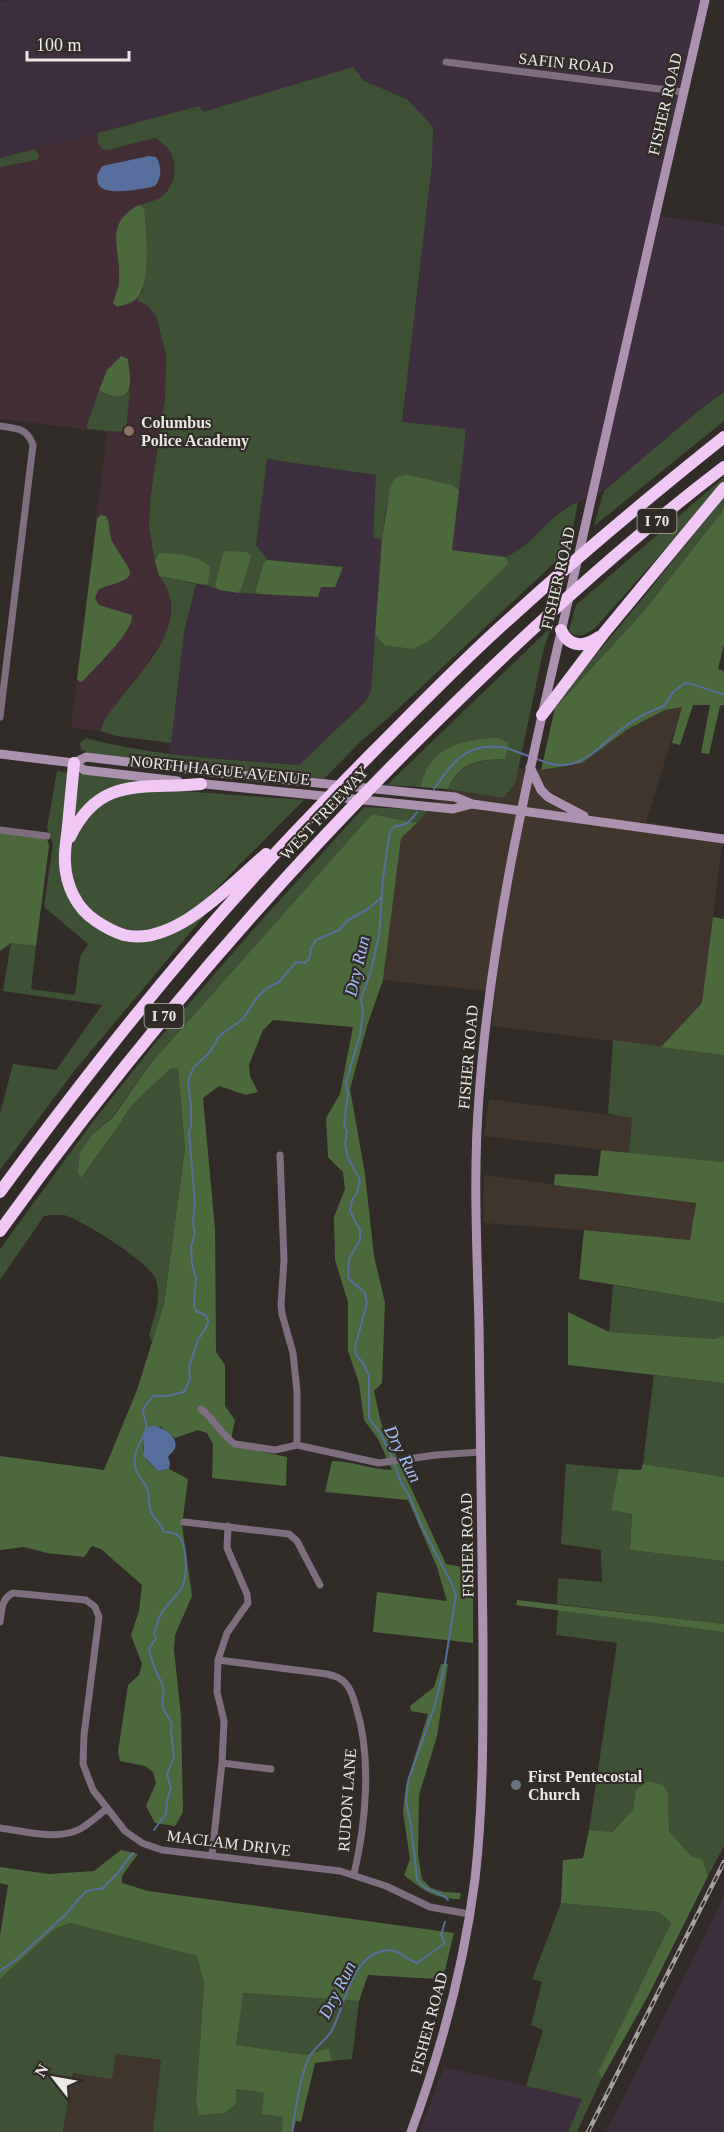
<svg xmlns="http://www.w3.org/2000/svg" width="724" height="2132" font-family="'Times New Roman',serif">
  <rect width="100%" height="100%" fill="#312c27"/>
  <path fill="#40362d" d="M682 707 646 822 723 835 703 1003 661 1047 492 1026 495 992 383 980 401 838 448 789 503 798 515 783 518 767 541 770 582 763 628 729 665 710Z
    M489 1099 632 1118 629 1153 484 1136Z
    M484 1175 696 1203 690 1240 584 1230 483 1223Z
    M115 2054 161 2060 153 2132H63L73 2073Z"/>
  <path fill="#3d2f3d" d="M9 0H710L659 216 724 225V392L703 407 604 491 564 508 517 552 505 557 451 550 402 422 432 164 407 99 364 81 203 112 199 106 0 158V2Z
    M266 459 377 475 373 538 382 539 371 691 365 702 299 765 169 754 184 633 196 584 238 593 318 597 321 587 343 567 268 560 256 545Z
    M724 1897V2132H606Z
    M444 2067 582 2099 568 2132H419Z"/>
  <path fill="#422e34" d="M97 133 98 143 102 149 108 150 155 138 165 145 172 155 174 173 170 188 162 197 127 212 117 228 120 283 115 294 117 307 137 300 148 306 156 316 166 355 165 398 150 500 149 528 159 576 170 595 172 613 167 634 145 667 101 725 100 731 71 728 107 432 0 419V167L37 160 39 155 35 149Z"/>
  <path fill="#3f5135" d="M353 67 364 81 407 99 433 127 432 164 402 422 466 429 459 490 452 485 405 474C386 479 385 522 382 539L373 538 376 475 267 459 256 545 268 560 264 563 255 591 259 594 238 593 241 589 215 587 220 590 204 585 208 583 159 553 155 561 149 528 150 500 165 398 166 355 156 316 148 306 137 300 143 290 144 208 139 205C146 203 156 201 162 196 174 188 177 168 172 156 169 147 162 143 155 138L108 150 102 149 98 143 97 133 199 106 203 112Z
    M35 149 39 155 37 160 0 167V158Z
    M99 390 105 394 126 395 130 390 126 428 123 432 87 429V425Z
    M724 392V421L594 526 604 491 703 407Z
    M724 477V483L595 628C586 634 578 640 569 631L576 605Z
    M724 497V509L644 611 555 708 571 685 638 604Z
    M578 502 569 549 386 720 361 741 324 779 91 754 81 749 80 743 86 738C155 757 228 759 299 765L365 702 371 691 375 634 384 645 508 561 505 557C534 546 548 514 578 502Z
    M159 576 196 584 184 633 171 743 116 736 100 731C103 719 113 709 120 699 141 672 179 633 170 597 168 589 163 582 159 576Z
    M551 627 543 652 515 784 503 798 448 789C460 762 479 760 506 759L508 743 424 773 420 787 387 785Z
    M57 771 69 773 60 856 72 903 135 939 209 910 75 1070 0 1170V1114L13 1064 56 1070 102 1005 3 991 11 943 36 946 31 989 75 995 80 957 88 944 44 907 53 844 47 828Z
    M76 773 138 781V784L73 820Z
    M155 789 304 800C282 822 261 844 239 865 218 887 198 911 169 923 84 960 26 842 115 796 126 790 144 791 155 789Z
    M364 807 429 810 417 823 372 814 152 1062 112 1117 92 1135 82 1177 117 1128 131 1106 171 1068 178 1069 185 1149 164 1304 152 1342 149 1335C154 1317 162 1299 156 1280 152 1264 85 1222 67 1216 61 1214 51 1215 44 1216L0 1280V1249L92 1123 156 1042 251 932Z
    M613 1040 724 1055V1162L629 1153 632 1118 608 1114Z
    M613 1285 724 1303V1335L716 1339 609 1332Z
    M654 1375 724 1383V1477L643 1464Z
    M566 1464 619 1469 612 1509 632 1513 630 1550 724 1561V1624L557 1604 558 1578 602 1582 601 1550 561 1544Z
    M558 1610 724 1632V1846L708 1876 703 1860 691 1856 669 1831 668 1794 634 1810 611 1832 589 1830 617 1643 556 1635Z
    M561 1903 659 1912 671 1923 598 2072 602 2078 577 2132H568L582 2099 526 2086 543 2030 531 2025 542 1982 532 1979Z
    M70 1923 197 1956 204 1984 196 2101 199 2114 235 2089 265 2093 284 2117 282 2132H153L161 2060 116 2054 112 2079 73 2073 63 2132H0V1979L55 1929Z
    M242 1993 359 2001 352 2059 332 2061 329 2048 306 2055 236 2045Z"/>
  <path fill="#4c693c" d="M139 205 144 208C146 228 151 282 138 297 134 303 124 305 117 307L113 303C115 295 119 288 119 280 121 247 103 224 139 205Z
    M121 356 128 359C129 371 136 397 118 396 111 396 105 394 99 390L107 370Z
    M405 474 452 485 459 490 452 550 505 557 508 561V564L429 641 413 649 384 645 375 634 382 539 390 488 394 479Z
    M724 509V644L718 669 724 671V705L720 706 709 754 701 753 710 705H693L680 745 672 743 682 707 665 710 628 729 582 763 541 770 555 708 644 611Z
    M101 515 106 516C111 525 108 534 113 543 134 578 142 575 99 589L95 598 99 605 132 615C134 632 95 667 83 681L80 682 77 679 97 519Z
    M226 551 247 552 251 557 241 589 238 593 220 590 215 587 223 554Z
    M159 553C174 553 199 555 210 567L208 583 204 585 159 576 155 561Z
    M268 560 343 567 335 587H321L318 597 259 594 255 592 264 562Z
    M497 738 508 743 506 759C478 760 460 761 448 789L420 787C430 747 459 740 497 738Z
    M372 814 417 823 401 838 383 980 367 1026 350 1089 365 1174 374 1256 385 1303 382 1383 374 1391 381 1423 446 1564 473 1569V1643L373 1632 377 1592 447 1601 437 1567 408 1500 325 1492 332 1461C352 1461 372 1470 392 1470L378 1439 364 1420 359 1383 348 1351V1302L335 1260 334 1217 345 1189 343 1172 328 1157 326 1118 340 1094 353 1027 273 1020 263 1030 249 1065 250 1076 258 1092 246 1095 219 1086 203 1098 215 1229 216 1352 225 1365V1406L235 1420 230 1445 287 1457 286 1486 212 1478 213 1444 207 1433 198 1430 175 1438 160 1426C141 1444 134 1451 158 1471L169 1469 188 1479 182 1525 192 1596 175 1635 174 1650 181 1716 183 1812 175 1826 155 1823 146 1806 156 1783 153 1772 145 1766 120 1761 118 1752 128 1685 139 1675 142 1664 131 1635 139 1611 142 1585 101 1549 92 1546 84 1557 47 1553 24 1547 0 1550V1456L104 1470 137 1390 164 1304 185 1149 178 1069 171 1068 131 1106 117 1128 81 1178 78 1172 80 1153 92 1135 113 1117 152 1062Z
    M0 833 44 838 48 841 49 846 36 946 11 943 0 951Z
    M713 917 724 919V1055L661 1047 702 1003Z
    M601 1150 724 1162V1303L579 1279 584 1230 690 1240 696 1203 554 1185 555 1174 598 1176Z
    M568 1312 609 1332 716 1339 724 1335V1383L568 1365Z
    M643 1464 724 1477V1561L630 1550 632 1514 611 1510 619 1469 641 1470Z
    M517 1600 724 1624V1632L516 1605Z
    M441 1664H448L437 1736 419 1795 418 1855 422 1879 431 1888 444 1892 461 1893 460 1899C434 1899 423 1890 404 1875L410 1859 403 1812 406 1785 428 1714 411 1711 410 1706 434 1687Z
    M648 1781 663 1785 668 1794 669 1831 691 1856 703 1860 708 1876 648 1996 602 2078 598 2072 671 1923 659 1912 561 1903 563 1860 583 1858 589 1830 612 1832 633 1810 636 1790Z
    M121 1850 138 1854 122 1876V1883L148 1891 454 1933 445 1970 438 1979 368 1975 359 2001 243 1993 236 2045 306 2055 329 2048 332 2061 315 2063 301 2122 296 2121 293 2132H282L283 2117 262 2114 264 2093 236 2089V2103L225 2113 199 2115 196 2101 204 1984 197 1956 70 1923 55 1929 0 1979V1936L8 1885 0 1883V1867L49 1874 94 1871Z"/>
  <path fill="#576f9c" d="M149 156 156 157C162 166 162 178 155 186 145 189 110 195 102 188 97 185 97 180 97 175L102 166Z
    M152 1426C163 1426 181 1438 174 1450 172 1453 169 1455 168 1457L170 1463 169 1469 158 1471 143 1456 144 1441 141 1438 146 1428Z"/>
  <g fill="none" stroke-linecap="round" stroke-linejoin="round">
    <path stroke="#576f9c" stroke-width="2" d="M534 758C545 762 554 766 565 765 588 763 606 740 623 728 636 718 649 711 664 706L673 692 685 683C699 684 710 692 724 694
      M434 789C454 760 468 741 506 748 514 750 521 754 529 756
      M417 812C410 821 407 826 395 826L390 831 383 878 379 936 370 974 361 998 363 1013 360 1035 346 1082 348 1094 344 1124 347 1132 345 1144 348 1158 360 1180 357 1193 352 1200 350 1211 360 1230V1240L349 1259 348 1278 365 1293 367 1303 355 1347 356 1355 363 1363 369 1376V1418L380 1433 391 1455 401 1483 409 1495 422 1527 452 1584 456 1595 445 1664 435 1705 408 1781 406 1802 411 1825 417 1879C426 1894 440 1890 448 1900
      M154 1830 166 1814 167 1801 171 1788 167 1774 174 1757 171 1732 172 1724C170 1718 164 1713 163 1707 161 1698 166 1693 162 1684 156 1670 151 1663 149 1648L156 1639 154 1633C157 1626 158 1617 163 1611 168 1603 176 1597 181 1589 188 1578 188 1543 177 1535 173 1531 168 1533 164 1532 162 1524 155 1520 151 1512 148 1505 150 1497 147 1489 144 1479 136 1477 135 1465 133 1451 142 1441 146 1429 148 1422 143 1417 143 1411 143 1405 151 1401 153 1396H167L184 1392 190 1379 189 1367 198 1340 208 1324V1320L205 1315 196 1311 194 1304 196 1278 192 1264 191 1247 195 1233 193 1223 195 1203 189 1132 191 1126V1105L188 1081 194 1067 210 1052 219 1036 243 1019 255 1000 267 988 279 982 296 962 305 963 310 957 311 948 316 940 339 930 348 920 368 909 381 898
      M0 1971 18 1958 65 1915 86 1891 104 1888C107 1881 114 1879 118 1873 122 1866 127 1860 133 1853
      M292 2132C296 2108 299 2082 308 2059 313 2048 326 2041 332 2030 346 2004 350 1954 388 1950 398 1949 407 1960 417 1963L445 1943 441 1935 445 1922"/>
    <path stroke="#7e6e80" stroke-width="7" d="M446 62 683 92
      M0 426C16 428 27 428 33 445L0 717
      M0 830 47 836
      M280 1155 284 1260 281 1305 282 1314 293 1353 297 1391V1445
      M201 1409C214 1419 222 1436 235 1444L275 1450 297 1445
      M297 1445 379 1463 436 1455 480 1452
      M184 1522 289 1534 297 1541 320 1585
      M0 1622C2 1610 1 1599 13 1593L86 1600 95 1607 99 1617 84 1735 83 1764 93 1790 125 1831 142 1843 162 1850 340 1871 386 1886 430 1907 469 1914
      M218 1660 327 1674C335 1676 342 1678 347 1685 352 1692 354 1699 356 1707 372 1757 366 1823 354 1874
      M222 1763 271 1769
      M0 1828C24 1831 57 1841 80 1829 89 1824 98 1816 106 1809
      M212 1855 222 1763 224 1721 217 1692 218 1660 227 1633 248 1603 247 1594 227 1548 228 1526"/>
    <path stroke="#ac92b0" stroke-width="9" d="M0 754 74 763 84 770 178 781
      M74 763 86 757 211 772 425 794 455 797 472 804 724 839
      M530 767 541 790 548 797 584 816
      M195 783 453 809 472 804
      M411 2132C441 2051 464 1965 475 1879 484 1800 483 1720 483 1640 482 1535 481 1430 479 1325 477 1249 473 1172 479 1097 492 915 537 739 577 562 620 375 661 187 705 0"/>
    <path stroke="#f0c7f5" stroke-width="12" d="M561 630C569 648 585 647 599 637
      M542 715 604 633 724 488
      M74 763C72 784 70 805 68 826 67 838 64 851 65 863 66 885 76 908 96 921 105 927 114 932 124 935 175 947 231 884 266 854
      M70 837C100 774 144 790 201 784
      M0 1192C82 1080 168 970 262 868 297 829 335 791 371 754 416 709 460 663 507 621 577 557 650 496 724 437
      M0 1231C133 1046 276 879 438 720 529 630 623 544 724 467"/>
    <defs>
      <path id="rail" d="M588 2132 724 1862"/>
    </defs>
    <use href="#rail" stroke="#a4a19d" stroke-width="4.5"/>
    <use href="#rail" stroke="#312c27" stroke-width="2" stroke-dasharray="7" stroke-linecap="butt"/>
  </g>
  <circle fill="#8d6e63" stroke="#312c27" stroke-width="2" cx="129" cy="431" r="6"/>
  <circle fill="#6b7280" stroke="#312c27" stroke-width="2" cx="516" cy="1785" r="6"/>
  <g text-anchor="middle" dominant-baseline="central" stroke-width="4.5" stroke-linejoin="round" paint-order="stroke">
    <g fill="#312c27" stroke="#b3b0ac" stroke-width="1.5">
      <rect x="637.5" y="509" width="39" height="24" rx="4.5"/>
      <rect x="144.5" y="1004" width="39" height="24" rx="4.5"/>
    </g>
    <g font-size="15" font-weight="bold" fill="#ebe8e5">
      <text x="657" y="521">I 70</text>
      <text x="164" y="1016">I 70</text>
    </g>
    <g font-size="16" fill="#ebe8e5" stroke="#312c27">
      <text transform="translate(566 63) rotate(6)">SAFIN ROAD</text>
      <text transform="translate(665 104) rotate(-77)">FISHER ROAD</text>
      <text transform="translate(558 578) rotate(-77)">FISHER ROAD</text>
      <text transform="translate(220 770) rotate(6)">NORTH HAGUE AVENUE</text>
      <text transform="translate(324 813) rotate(-47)">WEST FREEWAY</text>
      <text transform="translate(468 1057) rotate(-85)">FISHER ROAD</text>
      <text transform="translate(467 1545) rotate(-91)">FISHER ROAD</text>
      <text transform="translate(347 1800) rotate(-86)">RUDON LANE</text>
      <text transform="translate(229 1843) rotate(7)">MACLAM DRIVE</text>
      <text transform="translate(429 2023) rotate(-75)">FISHER ROAD</text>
    </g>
    <g font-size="16" font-weight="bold" fill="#ebe8e5" stroke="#312c27" text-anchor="start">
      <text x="141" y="422">Columbus<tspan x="141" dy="18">Police Academy</tspan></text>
      <text x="528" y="1776">First Pentecostal<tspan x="528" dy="18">Church</tspan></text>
    </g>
    <g font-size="18" font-style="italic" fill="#a1bef6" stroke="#312c27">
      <text transform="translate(357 966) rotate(-77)">Dry Run</text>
      <text transform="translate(403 1454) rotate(63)">Dry Run</text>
      <text transform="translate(337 1990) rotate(-63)">Dry Run</text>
    </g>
  </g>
  <g transform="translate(54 2078) rotate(301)" stroke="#312c27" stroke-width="4.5" paint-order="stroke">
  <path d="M0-4.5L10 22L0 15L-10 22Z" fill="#ebe8e5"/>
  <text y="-9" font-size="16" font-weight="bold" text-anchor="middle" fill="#ebe8e5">N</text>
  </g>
  <path d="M27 51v9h102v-9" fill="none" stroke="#ebe8e5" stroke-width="3"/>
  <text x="36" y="51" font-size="18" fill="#ebe8e5" stroke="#312c27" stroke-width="4.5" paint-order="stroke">100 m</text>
</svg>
